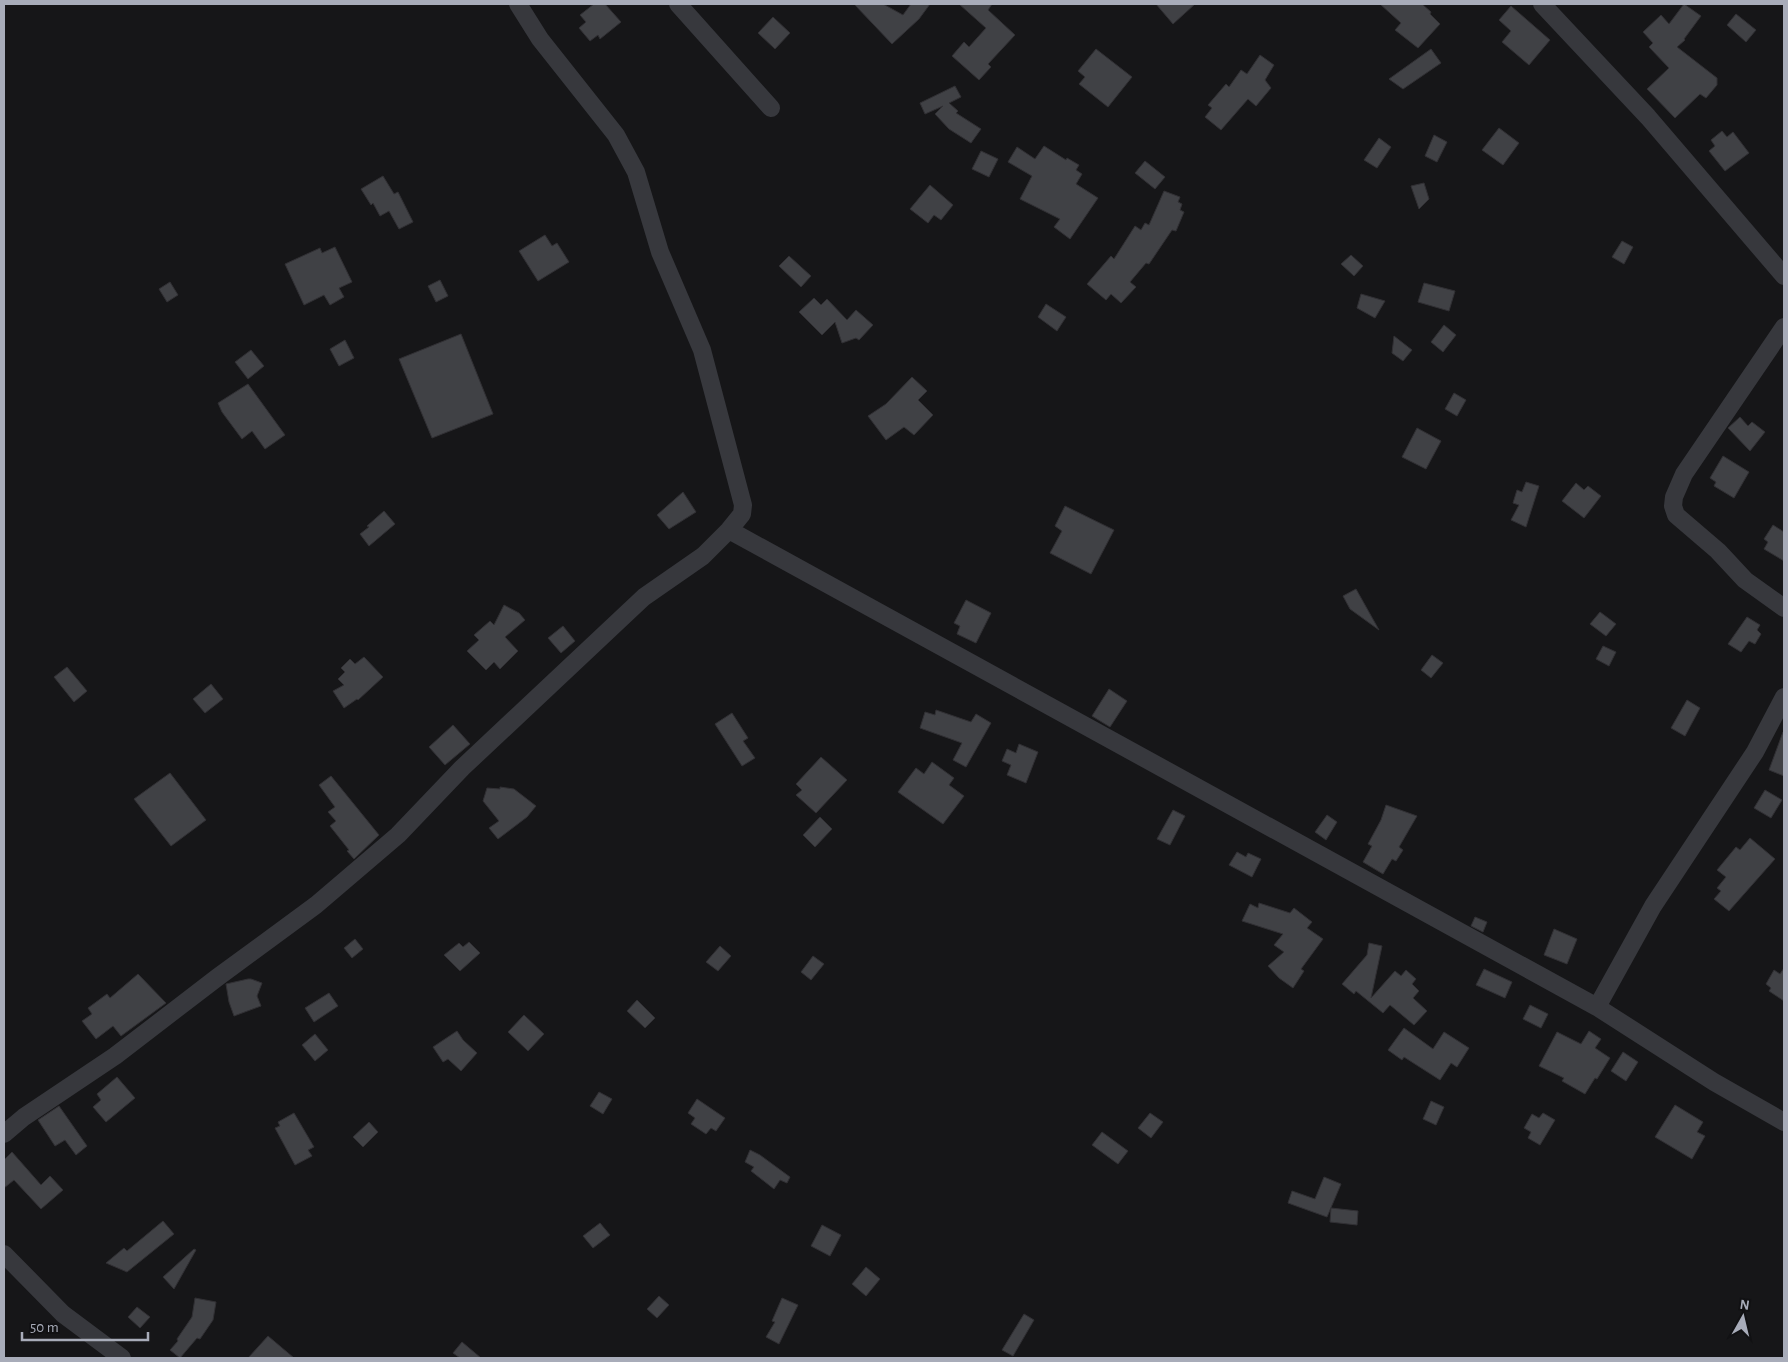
<svg xmlns="http://www.w3.org/2000/svg" width="1788" height="1362" font-family="'Alegreya Sans',sans-serif">
  <rect width="100%" height="100%" fill="#161618"/>
  <path fill="#404145" stroke="#313034" d="M594 4H605L621 22 600 39 598 35 590 41 579 28 586 22 580 15Z
    M854 4H883L903 15 911 4H930L919 19 892 44Z
    M959 4H992L988 10 1015 35 988 64 991 67 979 80 952 56 964 42 969 47 986 28Z
    M1156 4H1195L1173 24Z
    M1380 4H1422L1431 12 1430 14 1440 24 1418 48 1395 30 1401 23Z
    M1684 4 1701 16 1684 39 1685 40 1677 47 1717 78V85L1706 98 1700 94 1675 118 1647 89 1669 68 1649 47 1653 43 1643 32 1661 15 1669 24Z
    M1511 6 1550 40 1529 65 1502 42 1511 31 1499 20Z
    M1736 14 1756 30 1746 42 1727 25Z
    M773 17 790 33 775 49 758 33Z
    M1096 49 1132 77 1108 107 1079 84 1085 77 1078 71Z
    M1431 49 1441 63 1403 89 1389 79Z
    M1260 55 1274 65 1265 80 1271 88 1256 106 1248 99 1221 130 1205 117 1212 108 1208 105 1226 84 1229 87 1241 70 1247 74Z
    M955 86 961 97 949 103 958 111 956 113 981 129 971 143 949 129 935 114 943 106 925 114 920 103Z
    M1499 128 1519 143 1503 165 1482 150Z
    M1722 131 1727 137 1733 132 1749 153 1725 171 1709 151 1715 146 1711 140Z
    M1434 135 1447 142 1437 162 1425 156Z
    M1379 138 1391 147 1377 168 1364 160Z
    M1044 146 1066 160 1067 158 1079 165 1076 170 1082 174 1076 184 1098 198 1070 239 1054 227 1060 219 1020 199 1032 176 1008 162 1017 147 1035 159Z
    M981 151 998 159 989 177 972 169Z
    M1145 161 1165 177 1155 189 1135 173Z
    M383 176 394 194 398 192 413 222 399 229 389 211 380 216 373 203 371 205 361 189Z
    M1424 183 1429 199 1419 209 1411 186Z
    M930 185 953 205 941 220 934 215 928 223 910 209Z
    M1164 191 1180 197 1178 202 1182 204 1180 210 1184 212 1176 231 1172 230 1149 264 1146 263 1130 282 1136 287 1121 303 1111 294 1106 300 1087 284 1111 256 1114 259 1135 226 1141 230 1145 223 1149 225Z
    M545 235 552 246 557 243 569 262 538 281 519 251Z
    M1622 241 1633 247 1624 264 1612 257Z
    M335 247 352 282 339 288 344 297 330 305 324 295 304 305 285 264 320 248 322 253Z
    M1351 255 1363 266 1354 276 1341 264Z
    M789 256 811 276 801 287 779 266Z
    M440 280 448 296 436 302 428 286Z
    M170 282 178 295 167 302 159 289Z
    M1424 283 1455 291 1449 311 1418 302Z
    M1361 294 1385 301 1375 318 1357 308Z
    M814 298 821 305 827 299 847 320 856 310 873 325 859 340 856 338 842 343 835 322 822 335 799 312Z
    M1046 304 1066 317 1057 331 1038 317Z
    M1444 325 1456 335 1443 352 1431 342Z
    M461 334 493 414 432 438 399 359Z
    M1394 336 1412 350 1403 361 1392 353Z
    M345 340 354 358 339 366 330 349Z
    M251 350 264 366 248 379 235 362Z
    M912 377 927 391 918 400 933 415 914 435 904 427 886 440 868 416 886 404Z
    M248 384 285 435 265 449 252 431 242 439 222 412 218 403Z
    M1454 393 1466 400 1457 416 1445 409Z
    M1740 417 1748 426 1752 422 1765 432 1750 451 1728 428Z
    M1417 428 1441 441 1426 469 1402 457Z
    M1723 456 1749 472 1734 498 1714 486 1716 482 1710 478Z
    M1526 482 1539 486 1526 527 1511 520 1519 505 1513 503 1517 490 1522 492Z
    M1576 483 1584 490 1588 486 1601 496 1584 518 1562 501Z
    M683 492 696 512 669 529 657 515Z
    M1065 506 1114 530 1091 574 1050 553 1062 531 1055 526Z
    M384 511 395 524 369 546 360 534 369 527 367 526Z
    M1773 525 1784 532V561L1764 549 1768 542 1764 539Z
    M1356 589 1379 630 1350 609 1343 596Z
    M966 600 991 613 976 643 957 634 960 626 954 623Z
    M504 605 519 613 525 620 505 637 518 651 500 669 494 662 486 670 467 651 479 640 474 635 490 621 494 625Z
    M1600 612 1616 624 1606 636 1590 624Z
    M1747 617 1760 625 1757 630 1761 634 1755 644 1749 641 1741 652 1728 644Z
    M563 626 575 641 561 653 548 638Z
    M1603 646 1616 652 1609 666 1596 659Z
    M1432 655 1443 663 1431 678 1421 670Z
    M364 657 383 677 358 700 357 699 344 708 333 691 344 685 338 679 345 672 341 668 350 659 355 664Z
    M67 667 87 691 74 702 54 677Z
    M211 684 223 699 205 713 193 699Z
    M1109 689 1127 701 1110 727 1092 716Z
    M1687 700 1700 708 1685 736 1671 728Z
    M936 710 971 722 976 714 991 723 966 767 953 760 962 743 920 728 925 712 935 715Z
    M732 713 748 738 743 741 755 758 742 766 715 724Z
    M453 725 470 744 445 765 429 747Z
    M1783 732H1784V776L1769 770Z
    M1019 744 1038 752 1026 783 1007 775 1011 765 1002 761 1007 749 1016 753Z
    M821 757 847 780 816 813 796 795 802 790 796 784Z
    M932 762 954 778 949 785 964 796 943 824 898 792 916 768 924 774Z
    M170 773 206 820 171 846 134 799Z
    M331 776 379 835 354 859 347 851 349 850 330 826 336 821 328 812 335 807 319 785Z
    M500 787 514 789 536 806 527 817 498 839 489 828 499 821 483 801 487 788 500 789Z
    M1765 790 1782 800 1771 818 1754 808Z
    M1386 805 1417 816 1399 847 1403 850 1396 861 1392 859 1383 874 1363 862 1372 846 1368 844 1381 820Z
    M1173 810 1185 816 1170 845 1157 839Z
    M1327 815 1337 822 1326 840 1315 832Z
    M820 817 832 829 815 847 803 835Z
    M1750 838 1775 859 1729 911 1714 899 1721 891 1717 888 1726 877 1717 870 1736 847 1740 850Z
    M1237 852 1246 857 1248 853 1261 859 1252 877 1229 865Z
    M1259 903 1290 913 1294 908 1312 922 1307 928 1323 939 1301 969 1304 971 1293 988 1279 978 1268 966 1284 952 1274 945 1283 934 1242 921 1250 904 1258 908Z
    M1475 917 1487 922 1483 932 1471 926Z
    M1554 929 1577 939 1567 964 1544 955Z
    M355 939 363 949 352 958 344 948Z
    M469 942 480 953 460 971 444 955 459 943 463 947Z
    M1369 943 1382 946 1371 998 1395 971 1401 976 1406 970 1416 979 1412 984 1419 991 1413 998 1427 1011 1414 1025 1390 1005 1383 1013 1356 991 1354 994 1342 984 1367 955Z
    M720 946 731 956 718 971 706 962Z
    M813 956 824 964 811 980 801 972Z
    M1784 968V1001L1769 991 1771 988 1766 984 1774 970 1780 974Z
    M1484 969 1512 982 1505 998 1476 985Z
    M138 974 166 1003 121 1036 113 1026 96 1039 82 1021 92 1014 88 1008 107 994 110 998Z
    M248 979H251L262 983 257 996 261 1006 234 1016 229 1002 226 984Z
    M329 993 338 1006 314 1022 305 1008Z
    M637 1000 655 1018 645 1028 627 1011Z
    M1530 1005 1548 1014 1541 1028 1523 1019Z
    M524 1015 544 1034 528 1051 508 1032Z
    M1404 1028 1433 1049 1444 1032 1469 1048 1457 1067 1451 1063 1440 1080 1404 1057 1402 1060 1388 1050Z
    M457 1031 463 1040 477 1053 461 1071 448 1059 443 1062 433 1047Z
    M1589 1031 1601 1039 1595 1048 1610 1058 1597 1079 1595 1078 1585 1094 1562 1081 1564 1078 1539 1066 1557 1032 1581 1044Z
    M315 1034 328 1050 315 1061 302 1045Z
    M1623 1052 1638 1062 1626 1081 1611 1071Z
    M117 1077 135 1098 106 1122 93 1107 101 1100 97 1094Z
    M599 1092 612 1099 603 1114 590 1106Z
    M697 1099 725 1118 716 1131 711 1128 706 1134 691 1124 695 1118 688 1113Z
    M1431 1101 1444 1107 1436 1125 1423 1119Z
    M1675 1105 1703 1122 1697 1132 1705 1136 1692 1159 1655 1137Z
    M59 1106 87 1146 76 1155 65 1140 55 1146 38 1120Z
    M294 1113 314 1147 308 1150 312 1156 295 1165 275 1128 280 1126 278 1122Z
    M1150 1113 1163 1122 1151 1138 1138 1128Z
    M1543 1113 1555 1120 1540 1145 1528 1138 1531 1132 1524 1128 1532 1114 1539 1118Z
    M369 1122 378 1132 363 1147 353 1137Z
    M1102 1132 1128 1151 1118 1164 1092 1145Z
    M750 1150 760 1155 790 1177 787 1183 780 1180 774 1189 751 1171 754 1167 745 1162Z
    M12 1152 41 1185 50 1176 63 1190 41 1209 14 1180 4 1188V1160Z
    M1324 1177 1341 1184 1327 1217 1288 1203 1292 1191 1315 1199Z
    M1331 1208 1358 1211 1357 1225 1330 1222Z
    M163 1221 174 1234 127 1272 106 1263 124 1248 127 1251Z
    M600 1223 610 1235 593 1248 583 1236Z
    M822 1225 841 1235 830 1256 811 1246Z
    M194 1249 196 1250 174 1289 163 1277Z
    M866 1267 880 1279 866 1296 852 1284Z
    M659 1296 669 1305 657 1318 647 1309Z
    M195 1298 216 1302 213 1320 200 1339 197 1338 180 1358 170 1350 178 1341 177 1339 192 1317Z
    M782 1298 798 1305 779 1344 766 1337 775 1322 772 1321Z
    M137 1307 150 1317 140 1328 128 1317Z
    M1024 1314 1034 1320 1013 1356 1002 1350Z
    M268 1336 294 1358H248Z
    M462 1342 481 1358H460L453 1353Z"/>
  <g fill="none" stroke-linecap="round" stroke-linejoin="round">
    <path stroke="#37383d" stroke-width="18" d="M678 4 771 108
      M1542 4 1648 117 1784 276
      M1784 327 1684 474 1674 497 1673 506 1676 515 1718 551 1745 580 1784 608
      M729 530 1597 1007 1714 1082 1784 1122
      M1597 1007 1653 906 1755 752 1784 697
      M4 1134 24 1117 115 1056 218 977 316 905 398 835 462 768 644 597 703 556 729 530 742 514 743 505 702 350 660 252 636 172 616 135 540 39 518 4
      M4 1254 63 1314 122 1358"/>
  </g>
  <rect width="1788" height="1362" fill="none" stroke="#a8acb9" stroke-width="10"/>
  <g transform="translate(1743 1317) rotate(8)" stroke="#111113" stroke-width="4" paint-order="stroke">
  <path d="M0-4L9 19L0 12L-9 19Z" fill="#a8acb9"/>
  <text y="-8" font-size="14" font-weight="bold" text-anchor="middle" fill="#a8acb9">N</text>
  </g>
  <path d="M22 1332v8h126v-8" fill="none" stroke="#a8acb9" stroke-width="2.5"/>
  <text x="30" y="1332" font-size="15" fill="#a8acb9" stroke="#111113" stroke-width="4" paint-order="stroke">50 m</text>
</svg>
